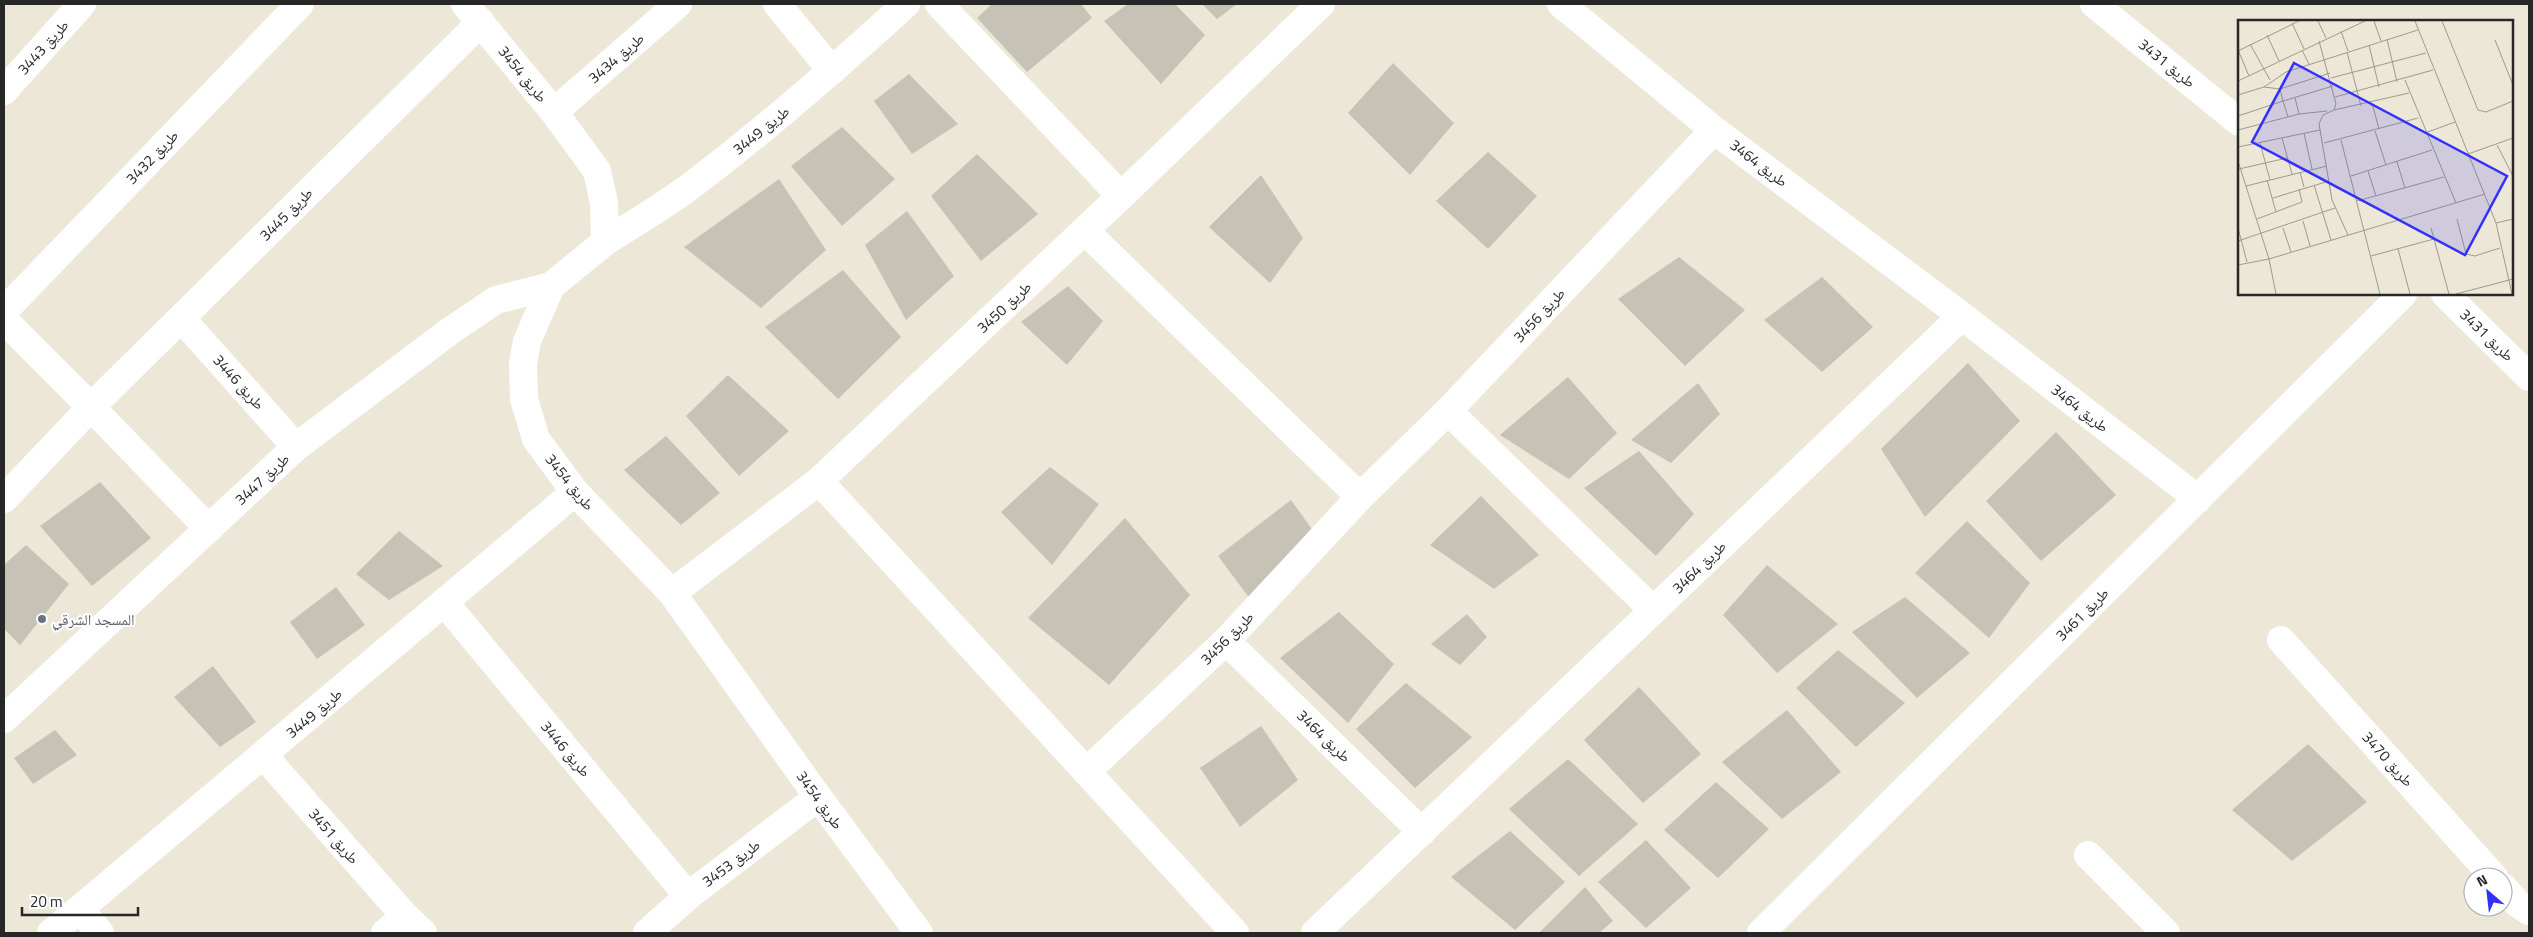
<svg xmlns="http://www.w3.org/2000/svg" width="2533" height="937" font-family="'Titillium Web','Noto Naskh Arabic',sans-serif">
  <rect width="100%" height="100%" fill="#ece7d6"/>
  <path fill="#c6c3b6" d="M992 4H1081L1092 18 1027 72 977 18Z
    M1128 4H1175L1205 35 1161 84 1104 21Z
    M1202 4H1237L1217 19Z
    M1393 63 1454 123 1410 175 1348 113Z
    M909 74 958 124 912 154 874 101Z
    M842 127 895 179 842 226 791 166Z
    M1488 152 1537 196 1488 249 1436 201Z
    M977 154 1038 214 981 261 931 196Z
    M1261 175 1303 238 1270 283 1209 227Z
    M779 179 826 250 761 308 684 247Z
    M907 211 954 276 906 320 865 245Z
    M1679 257 1745 310 1685 366 1618 299Z
    M843 270 901 337 838 399 765 327Z
    M1822 277 1873 327 1822 372 1764 320Z
    M1068 286 1103 321 1067 365 1021 322Z
    M1968 363 2020 421 1925 517 1881 449Z
    M728 375 789 431 739 476 686 416Z
    M1568 377 1617 433 1569 479 1500 435Z
    M1698 383 1720 414 1671 463 1631 440Z
    M2056 432 2116 495 2041 561 1986 501Z
    M666 436 720 493 681 525 624 470Z
    M1639 451 1694 514 1656 556 1584 488Z
    M1050 467 1099 504 1052 565 1001 512Z
    M100 482 151 538 92 586 40 526Z
    M1481 496 1539 555 1494 589 1430 545Z
    M1291 500 1314 532 1250 599 1218 556Z
    M1125 518 1190 595 1109 685 1028 618Z
    M1967 521 2030 583 1989 638 1915 573Z
    M399 531 443 566 389 600 356 574Z
    M26 545 69 584 20 645 4 629V565Z
    M1767 565 1838 624 1777 673 1723 615Z
    M336 587 365 625 317 659 290 622Z
    M1905 597 1970 653 1917 698 1852 632Z
    M1339 612 1394 664 1348 723 1280 658Z
    M1467 614 1487 637 1460 665 1431 644Z
    M1838 650 1905 703 1856 747 1796 688Z
    M213 666 256 722 220 747 174 697Z
    M1406 683 1472 737 1415 788 1356 729Z
    M1639 687 1701 754 1643 803 1584 740Z
    M1787 710 1841 772 1782 819 1722 762Z
    M1261 726 1298 780 1240 827 1200 768Z
    M55 730 77 755 33 784 14 758Z
    M2308 744 2367 802 2292 861 2232 810Z
    M1568 759 1638 824 1579 876 1509 809Z
    M1716 782 1769 829 1718 878 1664 830Z
    M1510 831 1565 882 1515 930 1451 877Z
    M1646 840 1691 888 1646 928 1598 882Z
    M1585 887 1613 921 1599 933H1539Z"/>
  <g fill="none" stroke-linecap="round" stroke-linejoin="round">
    <path stroke="#fff" stroke-width="28" d="M465 4 554 112 597 171 604 203 605 242 551 286 527 341 523 364 524 399 536 439 575 492 672 593 818 797 919 933
      M777 4 832 71
      M939 4 1121 196
      M1561 4 1714 130 1962 316 2198 499
      M2094 4 2239 122
      M4 91 82 4
      M554 112 678 4
      M1085 231 1360 497
      M605 242C633 224 662 207 688 188 764 131 836 68 906 4
      M2445 294 2529 377
      M4 311 300 4
      M181 318 296 447
      M4 320 91 407 481 22
      M1448 411 1653 610
      M819 481 1235 933
      M4 499 91 407 209 529
      M672 593 819 481 1121 196 1321 4
      M444 602 688 896
      M2281 640 2494 877
      M1226 641 1422 832
      M4 719 296 447 450 331 496 300 551 286
      M264 756 405 916 423 933
      M1086 772 1226 641 1360 497 1448 411 1714 130
      M2088 855 2166 933
      M2503 887 2517 903 2529 911
      M80 909 100 933
      M51 933 575 492
      M385 933 405 916
      M647 933 688 896 818 797
      M1315 933 1962 316
      M1761 933 2403 294"/>
  </g>
  <circle fill="#6b7280" stroke="#fff" stroke-width="2" cx="42" cy="619" r="5"/>
  <g text-anchor="middle" dominant-baseline="central" stroke-width="4" stroke-linejoin="round" paint-order="stroke">
    <g font-size="15" fill="#272727" stroke="#fff">
      <text transform="translate(43 47) rotate(-48)">طريق 3443</text>
      <text transform="translate(616 58) rotate(-41)">طريق 3434</text>
      <text transform="translate(2167 63) rotate(39)">طريق 3431</text>
      <text transform="translate(523 74) rotate(51)">طريق 3454</text>
      <text transform="translate(761 130) rotate(-39)">طريق 3449</text>
      <text transform="translate(152 157) rotate(-46)">طريق 3432</text>
      <text transform="translate(1759 163) rotate(37)">طريق 3464</text>
      <text transform="translate(286 214) rotate(-45)">طريق 3445</text>
      <text transform="translate(1004 307) rotate(-43)">طريق 3450</text>
      <text transform="translate(1539 315) rotate(-47)">طريق 3456</text>
      <text transform="translate(2487 335) rotate(44)">طريق 3431</text>
      <text transform="translate(239 382) rotate(48)">طريق 3446</text>
      <text transform="translate(2080 408) rotate(38)">طريق 3464</text>
      <text transform="translate(262 479) rotate(-43)">طريق 3447</text>
      <text transform="translate(570 482) rotate(51)">طريق 3454</text>
      <text transform="translate(1699 567) rotate(-44)">طريق 3464</text>
      <text transform="translate(2082 614) rotate(-45)">طريق 3461</text>
      <text transform="translate(1227 638) rotate(-45)">طريق 3456</text>
      <text transform="translate(314 713) rotate(-40)">طريق 3449</text>
      <text transform="translate(1324 736) rotate(44)">طريق 3464</text>
      <text transform="translate(566 749) rotate(50)">طريق 3446</text>
      <text transform="translate(2388 759) rotate(48)">طريق 3470</text>
      <text transform="translate(820 800) rotate(54)">طريق 3454</text>
      <text transform="translate(334 836) rotate(49)">طريق 3451</text>
      <text transform="translate(731 863) rotate(-37)">طريق 3453</text>
    </g>
    <g font-size="15" fill="#5b616d" stroke="#fff" text-anchor="start">
      <text x="52" y="619">المسجد الشرقي</text>
    </g>
  </g>
  <g transform="translate(2238 20)">
    <rect width="275" height="275" fill="#ece7d6"/>
    <path fill="none" stroke="#9d9a90" stroke-width="1" d="M80 1 88 18M136 1 143 21M177 1 258 203 274 274M204 1 240 90 248 92 275 81M54 3 66 29M103 11 110 31M29 15 41 41M149 19 159 62M257 20 275 65M81 21 98 84 96 90 85 95 81 104 94 180 110 215M12 24 32 60M131 25 141 67M0 30 11 56M64 30 71 44M0 31 61 1M109 32 123 86M93 58 188 33M167 60 218 183M0 61 127 1M26 67 42 69 92 53M42 69 45 81 95 66M0 75 26 67 48 52 180 10M97 77 195 50M57 78 61 94M134 83 141 109M96 90 171 73M0 96 45 81 50 97M0 110 61 94 89 91M137 111 148 145M66 113 74 149M187 113 217 102M44 118 54 154M103 120 142 274M22 123 32 160M86 123 180 98M259 125 275 156M0 127 82 110M230 134 275 118M0 141 31 239 38 274M159 142 167 168M1 149 49 138M130 151 138 176M62 152 66 167M113 156 194 130M29 160 38 192M76 165 93 220M8 166 89 146M35 178 91 161M119 181 206 157M19 199 64 182 61 169M219 199 228 234 237 236 262 228M65 201 72 226M258 203 275 199M0 208 9 242M45 208 53 232M193 208 211 274M0 221 97 188M160 229 172 274M133 236 196 219M0 245 31 239 247 174M218 274 275 259"/>
    <path fill="#322fff" fill-opacity="0.15" stroke="#322fff" stroke-width="2.5" d="M56 43 269 156 227 235 14 122Z"/>
    <rect width="275" height="275" fill="none" stroke="#272727" stroke-width="2.5"/>
  </g>
  <rect width="2533" height="937" fill="none" stroke="#272727" stroke-width="10"/>
  <g transform="translate(2488 892) rotate(332)"><circle r="24" fill="#ffffff" stroke="#a9a9a9"/>
  <path d="M0-4L9 19L0 12L-9 19Z" fill="#322fff"/>
  <text y="-8" font-size="14" font-weight="bold" text-anchor="middle" fill="#272727">N</text>
  </g>
  <path d="M22 907v8h116v-8" fill="none" stroke="#272727" stroke-width="2.5"/>
  <text x="30" y="907" font-size="15" fill="#272727" stroke="#ffffff" stroke-width="4" paint-order="stroke">20 m</text>
</svg>
